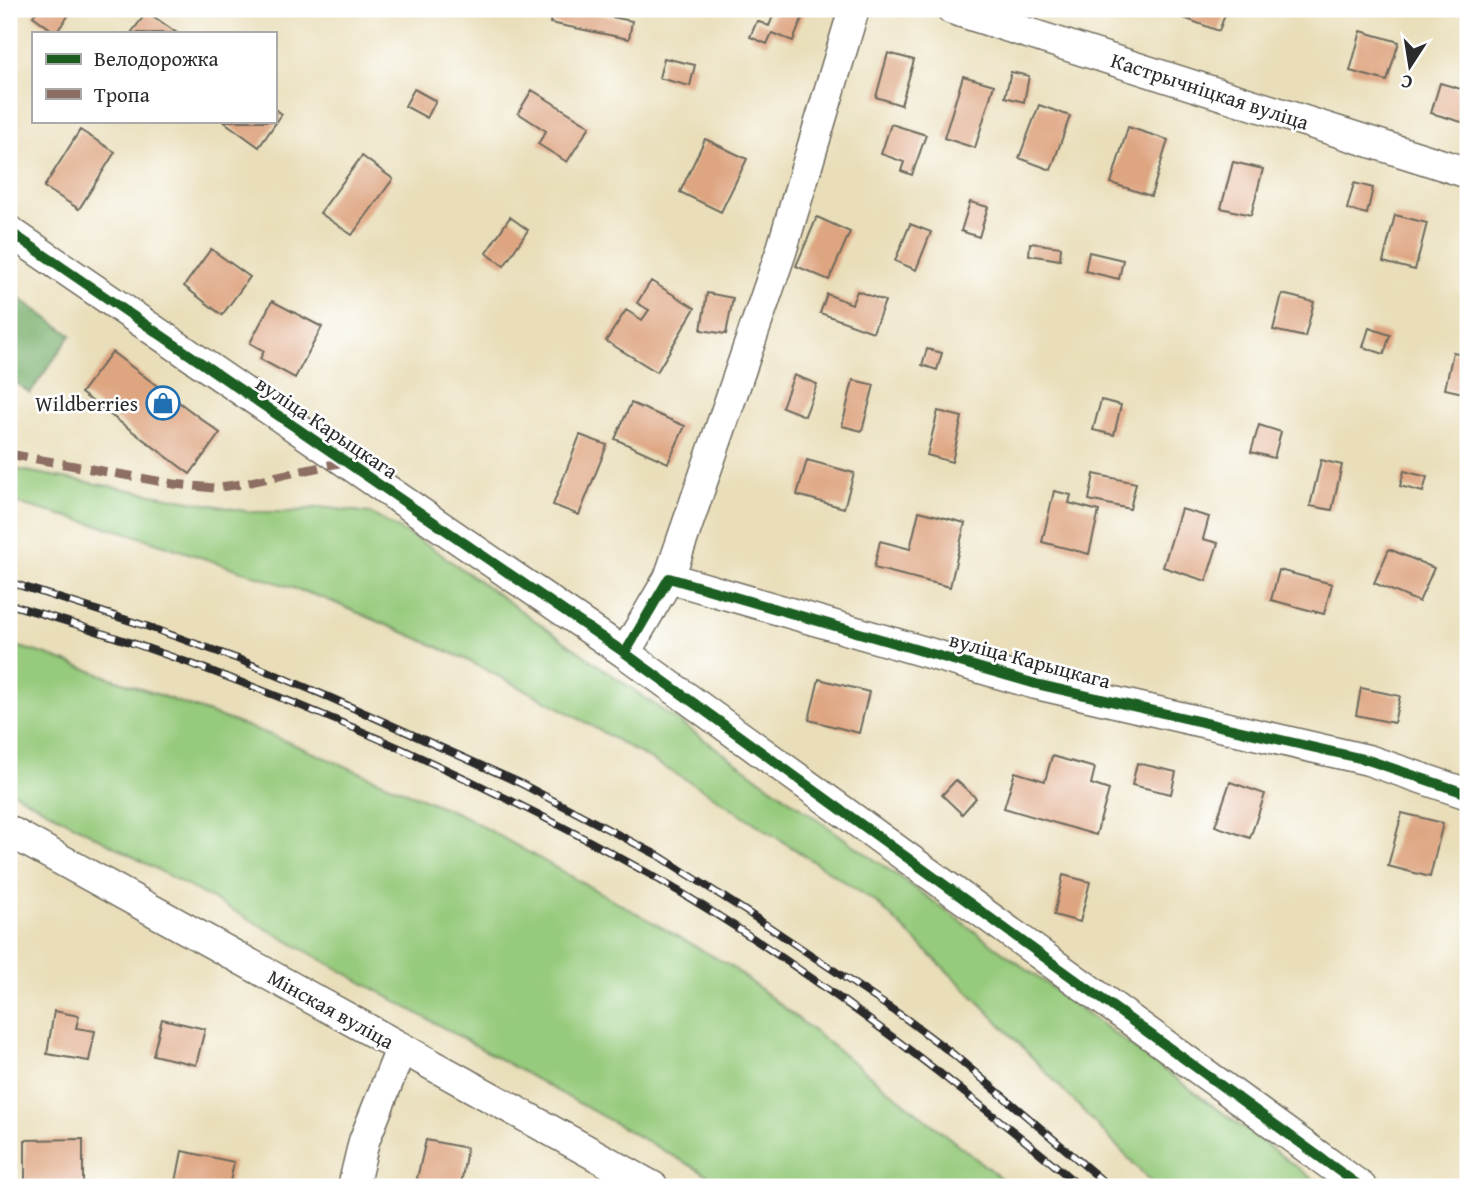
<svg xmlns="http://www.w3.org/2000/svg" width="1477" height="1196" font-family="'Gentium Book Plus',serif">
  <rect width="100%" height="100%" fill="#fff"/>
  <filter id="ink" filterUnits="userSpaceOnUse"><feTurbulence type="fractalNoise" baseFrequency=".0143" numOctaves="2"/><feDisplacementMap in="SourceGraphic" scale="14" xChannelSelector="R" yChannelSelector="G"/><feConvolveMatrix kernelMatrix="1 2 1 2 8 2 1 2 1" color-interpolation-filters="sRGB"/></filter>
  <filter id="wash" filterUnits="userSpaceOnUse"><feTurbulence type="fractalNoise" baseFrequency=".00686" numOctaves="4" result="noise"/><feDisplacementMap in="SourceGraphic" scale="28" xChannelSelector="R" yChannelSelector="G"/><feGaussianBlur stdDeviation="1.57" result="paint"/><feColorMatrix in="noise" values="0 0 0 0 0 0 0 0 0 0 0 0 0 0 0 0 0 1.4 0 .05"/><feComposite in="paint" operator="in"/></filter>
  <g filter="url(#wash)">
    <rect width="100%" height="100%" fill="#e9deb9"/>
    <path fill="#96ca7c" stroke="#607a54" stroke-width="2" d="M9 468 251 512H291L320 507 370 513 432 548 929 898 1324 1187H1156L981 1004 877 903 704 790 551 703 461 657 326 599 128 533 9 501Z
      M9 644 44 654 271 735 464 816 732 967 1012 1187H729L236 912 9 790Z"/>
    <path fill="#78ae6c" stroke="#526c4c" stroke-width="2" d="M9 291 71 335 30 393 9 378Z"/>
    <g id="blocks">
      <path fill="#dea581" d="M38 9H73L56 33 33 16Z
        M553 9H571L632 21 629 39 550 23Z
        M776 9H806L793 41 772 33 767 44 750 37 757 21 769 26Z
        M1184 9H1227L1219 31 1181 17Z
        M147 12 177 33H131Z
        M1361 31 1399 42 1387 81 1350 71Z
        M888 53 914 60 901 105 876 97Z
        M664 58 695 65 690 86 659 78Z
        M1011 72 1029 76 1024 102 1005 97Z
        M963 76 994 85 975 148 944 138Z
        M1440 83 1468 91V111L1465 123 1431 113Z
        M414 89 436 101 427 118 405 106Z
        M532 90 590 126 567 162 538 144 546 131 518 113Z
        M1039 105 1070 116 1051 170 1019 158Z
        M275 109 282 114 259 147 223 121H275Z
        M891 124 926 135 912 175 901 171 904 162 881 154Z
        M1128 127 1168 140 1151 196 1111 183Z
        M80 130 115 152 79 209 44 187Z
        M705 139 747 159 721 212 680 192Z
        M362 156 393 179 352 235 320 213Z
        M1233 162 1263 169 1251 215 1221 208Z
        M1354 183 1373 188 1367 214 1347 209Z
        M970 202 988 207 979 237 961 231Z
        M1395 215 1427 223 1415 270 1383 262Z
        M510 217 528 230 504 266 486 253Z
        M817 217 850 232 829 280 796 266Z
        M910 224 931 232 916 270 895 261Z
        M1030 243 1061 247 1060 260 1029 255Z
        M211 249 250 277 222 315 184 286Z
        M1089 252 1123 260 1119 279 1085 271Z
        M651 281 695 308 657 372 606 341 626 310 642 320 649 310 637 303Z
        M857 291 885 301 873 332 820 313 827 294 852 304Z
        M707 293 733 298 726 334 701 330Z
        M1282 294 1314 302 1305 337 1273 330Z
        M272 301 322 327 295 378 260 359 264 351 250 343Z
        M1369 328 1390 335 1384 354 1363 347Z
        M927 349 942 353 937 370 922 365Z
        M112 352 220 433 190 474 81 393Z
        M1453 352 1468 355V367L1463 393 1445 389Z
        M794 375 817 384 805 416 782 407Z
        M853 380 874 385 862 431 842 426Z
        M1101 400 1121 405 1114 435 1093 430Z
        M631 403 685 426 668 463 615 439Z
        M938 411 962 417 952 462 927 455Z
        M1259 425 1281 432 1274 458 1251 452Z
        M580 435 607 445 579 515 553 505Z
        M807 460 854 473 844 508 797 495Z
        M1321 460 1342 465 1332 510 1310 506Z
        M1404 471 1427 477 1423 492 1400 486Z
        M1094 474 1136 483 1130 509 1089 500Z
        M1054 491 1071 495 1069 503 1099 511 1089 554 1042 542Z
        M1181 509 1209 517 1203 539 1218 543 1206 581 1163 567Z
        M919 511 965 523 950 587 874 568 880 541 910 549Z
        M1389 549 1434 568 1419 602 1374 583Z
        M1279 570 1332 584 1324 614 1271 600Z
        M819 679 869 692 859 733 809 720Z
        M1361 688 1400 696 1394 723 1356 715Z
        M1052 756 1095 768 1091 784 1109 790 1096 835 1004 808 1015 772 1045 781Z
        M1137 763 1176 772 1171 794 1132 785Z
        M956 780 976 798 962 814 942 795Z
        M1230 782 1265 794 1250 838 1215 826Z
        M1402 813 1443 823 1430 877 1388 866Z
        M1063 875 1090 882 1080 922 1054 915Z
        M54 1011 79 1016 76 1028 95 1031 89 1061 47 1054Z
        M162 1019 205 1029 196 1065 153 1055Z
        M83 1139V1187H48V1184H25V1140Z
        M426 1140 467 1148 461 1185 467 1187H415Z
        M182 1151 234 1162 229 1187H175Z"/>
    </g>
  </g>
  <g filter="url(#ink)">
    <use href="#blocks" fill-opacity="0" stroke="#6e6a5d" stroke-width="2"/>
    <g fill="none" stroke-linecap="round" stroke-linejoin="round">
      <defs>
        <path id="minor" d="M952 9 1468 173
          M9 231 625 653 1361 1187
          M669 578 781 252 854 9
          M625 653 669 578 1036 684 1368 760 1468 794
          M9 831 653 1187
          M353 1187 364 1141 401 1049"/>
      </defs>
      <use href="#minor" stroke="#6e6a5d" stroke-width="33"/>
      <use href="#minor" stroke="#fff" stroke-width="30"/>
      <defs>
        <path id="rail" d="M9 582 149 627 238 659 331 698 520 783 661 857 747 912 905 1018 953 1054 1110 1187
          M9 604C231 669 449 761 651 875 754 934 852 1005 946 1078 991 1114 1037 1149 1080 1187"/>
      </defs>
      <use href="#rail" stroke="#2b2b2b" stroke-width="8"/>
      <use href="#rail" stroke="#fff" stroke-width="5" stroke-dasharray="16" stroke-linecap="butt"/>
      <path stroke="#8d6e63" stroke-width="9" stroke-dasharray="18 9" stroke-linecap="butt" d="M9 454 174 484 214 488 241 484 344 462"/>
      <defs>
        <path id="cycleway" d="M9 231 625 653 1361 1187
          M625 653 669 578 1036 684 1368 760 1468 794"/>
      </defs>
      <use href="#cycleway" stroke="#fff" stroke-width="15"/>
      <use href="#cycleway" stroke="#1b5e20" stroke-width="10"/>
    </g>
  </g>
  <defs>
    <symbol id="shop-ring" viewBox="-11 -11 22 22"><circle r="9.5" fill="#fff" stroke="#1f6fb2" stroke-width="1.5"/><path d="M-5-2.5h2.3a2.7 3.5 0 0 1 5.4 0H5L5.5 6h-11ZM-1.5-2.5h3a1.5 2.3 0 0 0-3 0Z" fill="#1f6fb2"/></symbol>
  </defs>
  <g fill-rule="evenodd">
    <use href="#shop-ring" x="144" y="384" width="38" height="38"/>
  </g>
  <g text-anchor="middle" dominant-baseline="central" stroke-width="5" stroke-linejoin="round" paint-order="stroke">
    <g font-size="21" fill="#2b2b2b" stroke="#fff">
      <text transform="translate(1210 91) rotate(18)">Кастрычніцкая вуліца</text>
      <text transform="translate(327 427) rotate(34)">вуліца Карыцкага</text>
      <text transform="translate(1030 660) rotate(15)">вуліца Карыцкага</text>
      <text transform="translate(331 1009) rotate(29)">Мінская вуліца</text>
    </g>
    <g font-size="21" fill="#2b2b2b" stroke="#fff" text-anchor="end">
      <text x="138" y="403">Wildberries</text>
    </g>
  </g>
  <rect width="1477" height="1196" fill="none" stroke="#fff" stroke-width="35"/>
  <rect x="32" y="32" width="245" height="91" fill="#ffffff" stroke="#aaaaaa" stroke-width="2"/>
  <rect x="46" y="54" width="35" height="10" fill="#1b5e20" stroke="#aaaaaa" stroke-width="2"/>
  <text x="94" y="66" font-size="21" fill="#2b2b2b">Велодорожка</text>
  <rect x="46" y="89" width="35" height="10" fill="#8d6e63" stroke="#aaaaaa" stroke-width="2"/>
  <text x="94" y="102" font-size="21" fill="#2b2b2b">Тропа</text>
  <g transform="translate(1410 66) rotate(192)" stroke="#ffffff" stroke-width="5" paint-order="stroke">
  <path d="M0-5L12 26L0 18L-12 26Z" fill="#2b2b2b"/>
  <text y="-10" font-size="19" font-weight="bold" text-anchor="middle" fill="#2b2b2b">С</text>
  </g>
</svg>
